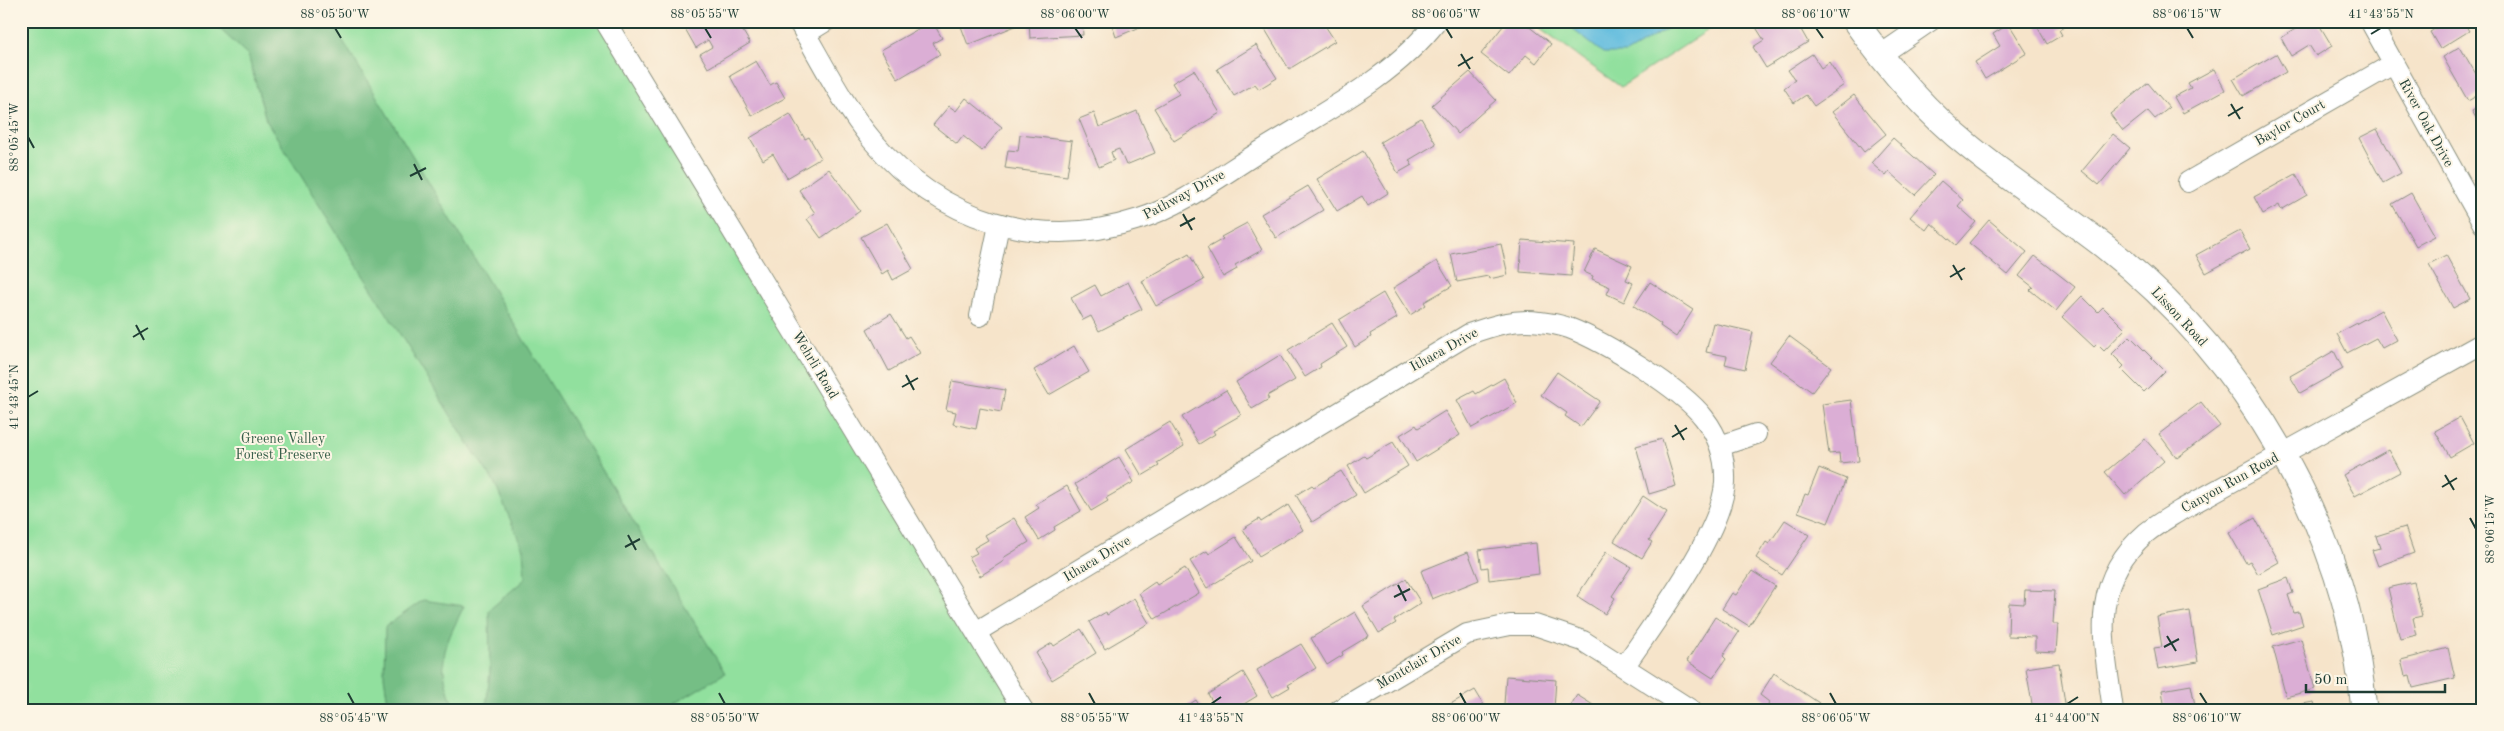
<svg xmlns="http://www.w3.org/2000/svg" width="2504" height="731" font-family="'Old Standard TT',serif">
  <rect width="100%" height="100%" fill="#fcf5e5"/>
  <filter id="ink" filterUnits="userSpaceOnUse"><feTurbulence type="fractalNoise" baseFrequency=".02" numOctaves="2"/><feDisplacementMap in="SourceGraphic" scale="10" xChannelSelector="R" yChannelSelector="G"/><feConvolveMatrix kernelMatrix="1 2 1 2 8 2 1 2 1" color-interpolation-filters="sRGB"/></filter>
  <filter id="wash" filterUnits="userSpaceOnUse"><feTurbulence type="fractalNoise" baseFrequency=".0096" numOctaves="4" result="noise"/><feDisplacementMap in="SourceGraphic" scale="20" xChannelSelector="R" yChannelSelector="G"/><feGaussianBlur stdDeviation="1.12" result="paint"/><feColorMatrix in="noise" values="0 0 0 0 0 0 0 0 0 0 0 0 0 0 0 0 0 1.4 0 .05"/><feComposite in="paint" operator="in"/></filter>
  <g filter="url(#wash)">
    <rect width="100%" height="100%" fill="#f6e4ca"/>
    <path fill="#91e09e" stroke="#588e69" d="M21 21H605L1023 710H21Z
      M1529 21H1722L1621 87Z"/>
    <path fill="#74be85" stroke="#4a7e5c" d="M211 21H331L725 673 675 703 674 710H486L490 670 489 610 525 579 523 549 494 482 468 443 266 120 248 55Z
      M423 600 464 606C442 651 436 661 455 710H389L384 676 385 627Z"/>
    <path fill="#61bcde" stroke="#407c89" d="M1562 21H1680L1626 53H1603Z"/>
    <g id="blocks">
      <path fill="#dbaed5" d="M690 21H732L737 30 741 28 750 43 708 68 700 54 712 47 708 40 696 48 683 25Z
        M932 21 942 38 933 43 940 54 898 79 881 50Z
        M959 21H1016L1018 25 968 45Z
        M1029 21H1082L1083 35 1030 38Z
        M1102 21H1155L1116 37 1111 22 1103 25Z
        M1271 21H1288L1291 25 1297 21H1322L1335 41 1289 69 1263 26Z
        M1507 21H1522L1551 44 1536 63 1526 55 1509 76 1481 54Z
        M1752 21H1796L1808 42 1766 68 1753 47 1764 40Z
        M2034 21H2074L2059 30 2062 35 2047 44Z
        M2308 21H2317L2332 46 2316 56 2309 45 2291 56 2281 38Z
        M2439 21H2463L2469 31 2440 49 2430 32 2441 25Z
        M2009 24 2027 53 1985 79 1975 62 2000 46 1993 34Z
        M1256 45 1277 78 1259 89 1255 84 1234 96 1217 69Z
        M2460 47 2483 86V92L2468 101 2443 57Z
        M1812 54 1821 68 1829 62 1844 85 1814 106 1806 95 1794 103 1784 88 1795 80 1788 70Z
        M2276 54 2286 72 2243 96 2233 79Z
        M756 61 770 85 776 82 785 98 752 116 730 76Z
        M2214 69 2225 90 2183 113 2174 97 2191 88 2188 83Z
        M1194 70 1220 113 1174 141 1154 108 1179 94 1172 83Z
        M1470 72 1496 100 1458 134 1432 105Z
        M2148 83 2169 108 2155 119 2148 111 2123 131 2110 114Z
        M1854 95 1886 134 1864 152 1832 112Z
        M966 98 1002 127 982 151 963 136 957 144 933 125 949 106 956 111Z
        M2483 105V130L2472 111Z
        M1137 111 1155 153 1126 165 1119 149 1111 152 1114 160 1099 167 1079 119 1094 113 1099 127Z
        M790 114 805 139 809 137 821 158 787 178 773 154 763 160 750 138Z
        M1421 118 1436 144 1409 160 1412 165 1398 173 1380 142Z
        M2377 129 2401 173 2383 183 2359 138Z
        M2113 134 2130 148 2099 185 2082 171Z
        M1020 135 1072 141 1067 176 1005 168 1008 150 1018 151Z
        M1893 138 1934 175 1915 195 1889 172 1886 176 1871 163Z
        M1363 151 1388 193 1368 206 1362 196 1337 211 1317 179Z
        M829 169 860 211 821 238 807 219 815 213 799 190Z
        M2296 174 2307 195 2281 210 2279 205 2263 214 2254 197Z
        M1941 181 1963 200 1958 206 1976 222 1956 245 1931 223 1926 230 1910 217Z
        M1308 186 1323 210 1276 238 1261 214Z
        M2411 193 2435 236 2416 246 2392 204Z
        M1989 220 2027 252 2008 275 1969 243Z
        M887 223 913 269 893 280 888 270 882 274 861 237Z
        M1247 223 1262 250 1235 265 1237 269 1223 277 1207 248 1223 239 1221 237Z
        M2240 231 2250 249 2206 273 2196 255Z
        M1522 240 1574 244 1571 276 1520 272Z
        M1501 244 1508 275 1489 279 1488 276 1457 282 1451 254Z
        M1595 249 1632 266 1626 280 1633 283 1624 302 1607 294 1610 287 1592 279 1593 276 1584 272Z
        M1189 254 1204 280 1156 306 1142 281Z
        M2446 255 2470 299 2453 308 2429 264Z
        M2035 256 2075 287 2056 311 2030 290 2033 287 2019 276Z
        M1437 261 1452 286 1424 302 1426 305 1410 315 1393 288Z
        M1128 282 1142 309 1099 331 1091 316 1083 320 1071 298 1095 285 1101 296Z
        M1650 282 1693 310 1676 337 1660 326 1661 324 1634 306Z
        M1383 293 1397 318 1370 334 1371 337 1355 347 1339 320Z
        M2082 296 2098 312 2103 307 2125 329 2104 351 2097 344 2094 347 2062 317Z
        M2381 310 2397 340 2382 348 2376 338 2347 353 2337 334Z
        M891 314 906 338 909 336 920 353 889 371 867 329Z
        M1332 323 1347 347 1320 364 1321 367 1305 377 1288 350Z
        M1713 323 1753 332 1745 369 1725 364 1727 356 1706 352Z
        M1789 336 1831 367 1812 392 1770 362Z
        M2130 336 2165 371 2144 392 2121 369 2124 366 2112 354Z
        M1074 346 1089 372 1049 395 1034 370Z
        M2334 351 2343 369 2300 393 2290 376Z
        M1280 355 1295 380 1267 396 1269 399 1252 409 1236 382Z
        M1557 372 1600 401 1581 427 1565 416 1567 413 1541 395Z
        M1504 378 1517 403 1472 428 1457 400 1474 391 1476 394Z
        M952 381 1005 390 1001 412 980 408 976 429 953 424 956 412 946 410Z
        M1226 390 1241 415 1213 431 1215 434 1199 444 1182 417Z
        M1851 400 1859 461 1840 463 1839 453 1829 454 1822 404Z
        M2201 402 2220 426 2177 458 2159 434Z
        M1445 411 1460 435 1416 462 1400 435 1416 425 1418 428Z
        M2460 417 2474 443 2450 457 2435 431Z
        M1170 422 1184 446 1157 463 1159 466 1142 476 1126 449Z
        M1662 439 1676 486 1649 494 1636 446Z
        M2145 439 2164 461 2125 495 2105 472Z
        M1393 442 1408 466 1364 493 1348 466 1364 456 1366 458Z
        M2388 450 2400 472 2355 496 2343 475Z
        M1119 457 1134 482 1106 498 1108 501 1091 511 1075 484Z
        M1819 468 1846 479 1828 523 1798 512 1805 494 1808 495Z
        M1341 471 1356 495 1312 522 1296 495 1312 485 1314 487Z
        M1067 486 1081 511 1054 527 1055 530 1039 540 1025 517 1039 508 1036 504Z
        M1643 496 1667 512 1649 540 1652 542 1642 558 1614 541Z
        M1288 505 1303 530 1259 556 1243 529 1259 519 1261 522Z
        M1014 518 1029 542 1003 558 1004 561 980 576 969 557 977 553 974 548 988 540 985 535Z
        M2255 518 2279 562 2258 574 2250 561 2246 563 2229 533Z
        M1785 520 1809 535 1782 575 1756 558 1766 542 1769 544Z
        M2405 527 2414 553 2378 566 2372 550 2380 548 2376 536Z
        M1236 537 1251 561 1207 588 1190 561 1207 551 1209 554Z
        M1536 543 1539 574 1489 580 1488 567 1482 568 1479 550Z
        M1468 552 1479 580 1432 599 1421 571Z
        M1606 552 1631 567 1612 596 1615 598 1605 614 1577 596Z
        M1185 568 1199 593 1155 619 1139 593 1155 582 1157 585Z
        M1752 571 1775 586 1749 626 1722 609 1732 593 1736 595Z
        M2288 578 2293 593 2288 595 2294 613 2299 612 2303 625 2273 635 2258 589Z
        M1406 579 1421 603 1394 620 1396 623 1379 633 1363 606Z
        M2414 582 2422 616 2413 618 2417 635 2400 639 2388 588Z
        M2025 590 2055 591 2053 624H2058L2056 652 2035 651V637L2008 636 2009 603 2024 604Z
        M1134 598 1149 623 1105 649 1089 622 1106 612 1107 615Z
        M2190 611 2198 662 2158 669 2154 648 2162 647 2157 617Z
        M1355 612 1369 636 1342 652 1343 655 1327 665 1311 638Z
        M1715 617 1739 632 1723 656 1726 659 1713 678 1687 661Z
        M1081 629 1096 653 1052 680 1036 653 1052 643 1054 646Z
        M2301 639 2315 689 2286 697 2273 647Z
        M1301 644 1316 668 1288 685 1290 687 1273 697 1257 670Z
        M2448 648 2455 678 2413 688 2410 675 2405 676 2401 660Z
        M2059 663 2066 710H2033L2026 668Z
        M1243 672 1257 696 1239 707 1241 710H1217L1208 694Z
        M1774 673 1819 703 1815 710H1777L1768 704 1769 702 1760 695Z
        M1506 676 1556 680 1554 709 1504 704Z
        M2191 685 2196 710H2165L2162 690Z
        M1475 690 1487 710H1436L1446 704 1447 706Z
        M1577 695 1593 705 1592 708 1594 710H1568Z
        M1196 700 1202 710H1181Z
        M2314 702 2316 710H2286L2285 707Z"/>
    </g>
  </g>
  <g filter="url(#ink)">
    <use href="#blocks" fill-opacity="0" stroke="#8a907f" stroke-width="1"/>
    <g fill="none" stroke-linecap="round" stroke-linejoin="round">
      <defs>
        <path id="minor" d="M605 21 1023 710
          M798 21C821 60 843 105 872 140 939 220 1038 252 1139 219 1184 205 1224 173 1264 149 1325 111 1393 78 1437 21
          M2370 21 2483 224
          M805 34 826 21
          M1879 56 1930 21
          M2188 182 2393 64
          M980 316 999 225
          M1720 446 1756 434
          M976 632 1469 334C1492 326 1515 318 1540 322 1549 323 1560 325 1569 328 1605 342 1681 388 1704 418 1718 436 1726 459 1725 482 1723 532 1653 624 1624 667
          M1339 710 1467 634 1510 625H1535L1583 641 1691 710
          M2113 710C2104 642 2087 584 2146 533 2157 524 2170 517 2181 510L2483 343"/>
        <path id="tertiary" d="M1855 21C1888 68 1926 112 1971 148 2014 183 2060 212 2104 246 2245 356 2349 530 2364 710"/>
      </defs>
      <use href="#minor" stroke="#8a907f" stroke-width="22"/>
      <use href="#tertiary" stroke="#8a907f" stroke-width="27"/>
      <use href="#minor" stroke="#fff" stroke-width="20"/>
      <use href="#tertiary" stroke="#fff" stroke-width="25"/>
    </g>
  </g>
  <path fill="none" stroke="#1f3d34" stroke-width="2" d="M335 28 341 38M705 28 711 38M1075 28 1082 38M1446 28 1452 38M1816 28 1823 38M2187 28 2193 38M2371 34 2381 28M1461 54 1470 69M1458 66 1473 57M2231 104 2240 119M2228 116 2243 107M28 137 34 148M414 164 422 180M410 176 426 168M1183 214 1192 230M1180 226 1195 218M1953 265 1962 280M1950 277 1965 268M136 325 144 340M133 337 148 328M906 375 914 390M902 387 918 378M28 397 38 391M1675 425 1684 440M1672 437 1687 428M2445 475 2454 490M2442 487 2457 478M2470 518 2476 529M628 535 636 550M625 547 640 539M1398 585 1406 601M1394 597 1410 589M2167 636 2176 651M2164 647 2179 639M348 693 354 704M719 693 725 704M1089 693 1095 704M1460 693 1466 704M1830 693 1836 704M2200 693 2207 704M1211 704 1221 697M2067 704 2078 697"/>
  <g text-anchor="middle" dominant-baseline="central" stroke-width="4" stroke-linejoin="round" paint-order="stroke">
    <g font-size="14" fill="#1f3d34" stroke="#fcf5e5">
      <text transform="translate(2290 123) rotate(-30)">Baylor Court</text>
      <text transform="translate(2426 123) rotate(61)">River Oak Drive</text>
      <text transform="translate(1184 195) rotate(-28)">Pathway Drive</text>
      <text transform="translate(2179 317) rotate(47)">Lisson Road</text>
      <text transform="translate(1444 350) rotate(-29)">Ithaca Drive</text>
      <text transform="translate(815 365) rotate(59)">Wehrli Road</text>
      <text transform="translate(2230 483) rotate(-29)">Canyon Run Road</text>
      <text transform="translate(1097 559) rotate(-31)">Ithaca Drive</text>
      <text transform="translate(1419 662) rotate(-30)">Montclair Drive</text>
    </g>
    <g font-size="14" fill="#365e49" stroke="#fcf5e5">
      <text x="283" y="439">Greene Valley<tspan x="283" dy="16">Forest Preserve</tspan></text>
    </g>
  </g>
  <rect width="2504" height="731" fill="none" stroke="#fcf5e5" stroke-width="55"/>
  <path d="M2306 684v8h139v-8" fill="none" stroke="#1f3d34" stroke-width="2.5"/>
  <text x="2314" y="684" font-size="15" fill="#1f3d34" stroke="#fcf5e5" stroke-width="4" paint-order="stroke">50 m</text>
  <rect x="28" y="28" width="2448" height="676" fill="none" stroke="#1f3d34" stroke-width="2"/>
  <g font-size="12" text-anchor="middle" fill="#1f3d34">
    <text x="335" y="18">88°05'50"W</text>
    <text x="705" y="18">88°05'55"W</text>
    <text x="1075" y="18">88°06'00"W</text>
    <text x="1446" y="18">88°06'05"W</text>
    <text x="1816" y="18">88°06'10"W</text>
    <text x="2187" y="18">88°06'15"W</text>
    <text x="2381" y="18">41°43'55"N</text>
    <text transform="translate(14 137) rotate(-90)" y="4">88°05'45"W</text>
    <text transform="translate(14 397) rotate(-90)" y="4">41°43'45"N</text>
    <text transform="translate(2490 529) rotate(-90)" y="4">88°06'15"W</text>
    <text x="354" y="722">88°05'45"W</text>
    <text x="725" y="722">88°05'50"W</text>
    <text x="1095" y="722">88°05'55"W</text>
    <text x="1211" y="722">41°43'55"N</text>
    <text x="1466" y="722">88°06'00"W</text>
    <text x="1836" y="722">88°06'05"W</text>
    <text x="2067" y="722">41°44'00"N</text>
    <text x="2207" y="722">88°06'10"W</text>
  </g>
</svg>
